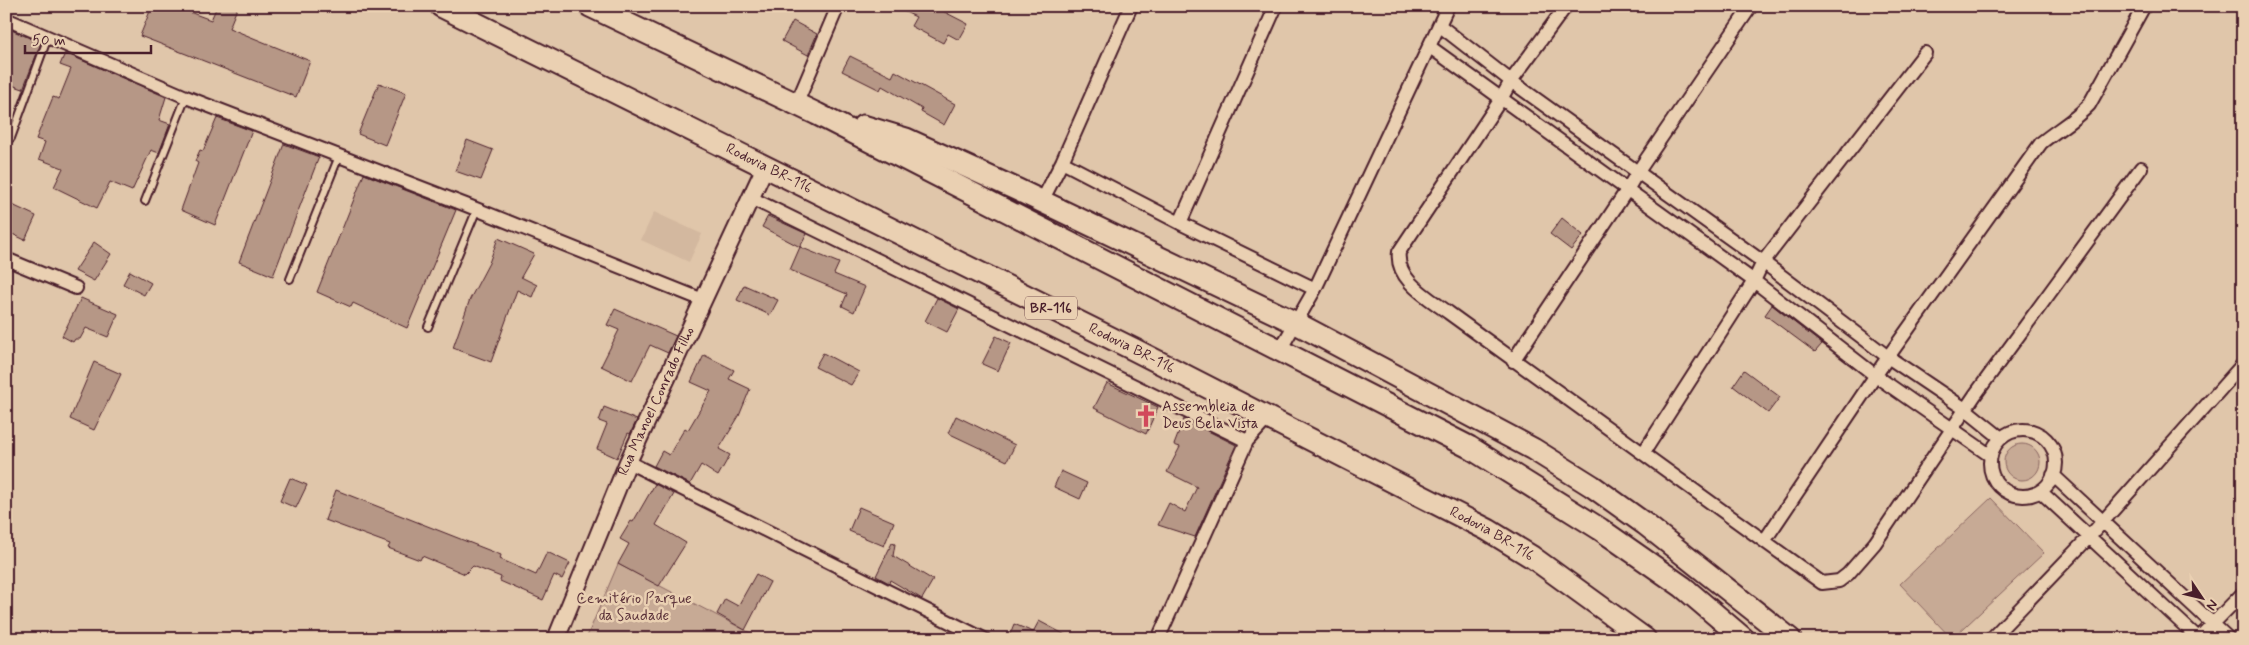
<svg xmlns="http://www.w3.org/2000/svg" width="2249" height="645" font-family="Mynerve,sans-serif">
  <rect width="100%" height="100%" fill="#e0c6aa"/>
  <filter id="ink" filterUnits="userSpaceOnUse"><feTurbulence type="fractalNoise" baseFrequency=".02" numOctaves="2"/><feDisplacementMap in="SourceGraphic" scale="10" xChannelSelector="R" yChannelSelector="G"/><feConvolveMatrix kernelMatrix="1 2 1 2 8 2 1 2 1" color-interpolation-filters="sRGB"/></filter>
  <g filter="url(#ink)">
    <path fill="#d3b89f" d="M654 212 702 234 689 262 641 240Z"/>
    <path fill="#c7aa95" stroke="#886460" d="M2004 462a18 18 0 1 1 36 0a18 18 0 1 1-36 0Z
      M1991 498 2044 553 1952 639 1900 584Z
      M618 564 762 639H586Z"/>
    <path fill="#b69786" stroke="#4a1f2b" d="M152 6H173L211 20 217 6H238L229 28 310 61 296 97 140 36Z
      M892 6H933L968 24 959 40 948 34 943 43 911 26 916 17Z
      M793 21 817 34 808 55 782 41Z
      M9 29 41 43 23 89 6 83V36Z
      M65 53 166 97 159 120 170 124 159 153 151 150 132 191 110 182 97 208 54 187 63 168 39 159 45 142 36 139 53 97 59 99 71 69 60 65Z
      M850 56 892 77 895 71 955 104 944 125 921 112 922 109 882 86 880 90 842 71Z
      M379 83 406 93 385 145 358 134Z
      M217 118 252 131 215 225 181 210 198 163 195 161 200 150 203 151Z
      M467 140 493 150 481 180 455 171Z
      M284 144 319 157 273 276 239 262Z
      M364 174 456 210 407 328 353 303 351 307 317 292Z
      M6 202 36 216 25 240 6 231Z
      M768 216 807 234 800 247 762 227Z
      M1562 218 1583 235 1571 250 1550 234Z
      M498 238 534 254 521 277 537 285 532 297 517 290 491 362 453 348 470 299 489 263Z
      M94 242 111 254 94 281 75 271Z
      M800 247 839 263 834 274 865 287 854 312 842 306 847 294 790 270Z
      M130 271 151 283 144 295 123 284Z
      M744 285 778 300 770 315 737 300Z
      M81 298 118 314 108 337 86 328 80 339H75L73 342 62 336Z
      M937 298 959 309 947 332 925 321Z
      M1772 305 1822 344 1815 352 1765 315Z
      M615 309 676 336 668 353 650 345 632 381 601 366 619 330 607 325Z
      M996 336 1011 343 998 371 982 364Z
      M823 353 859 372 851 385 815 367Z
      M704 355 734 370 729 379 750 389 739 416 719 449 730 455 718 476 701 465 690 484 654 466 662 451 669 455 685 428 688 430 711 391 691 382Z
      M94 362 121 374 94 430 70 419Z
      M1744 370 1780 397 1768 413 1733 386Z
      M1107 383 1158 407 1146 434 1094 408Z
      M604 407 637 420 630 434 628 433 617 458 597 449 607 424 599 421Z
      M956 416 1015 445 1007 461 948 433Z
      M1184 419 1236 445 1195 537 1158 525 1169 503 1185 512 1197 487 1167 472 1180 447 1174 445Z
      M1061 471 1087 483 1080 499 1054 487Z
      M290 478 307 485 296 508 280 501Z
      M655 484 674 494 656 525 686 543 659 586 618 564 629 544 620 539 631 521 633 522Z
      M336 490 501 555 500 559 536 575 547 552 570 563 562 579 554 575 543 600 500 581 501 577 473 566 465 574 422 556 420 560 388 548 390 544 325 520Z
      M859 507 894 522 884 546 849 531Z
      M892 543 895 544 893 556 933 580 922 599 890 580 889 583 876 576Z
      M756 574 770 582 745 630 717 614 725 599 738 606Z
      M1039 621 1073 639H1008L1014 624 1033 632Z"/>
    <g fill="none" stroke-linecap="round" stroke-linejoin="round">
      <defs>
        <path id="service" d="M11 138 48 37
          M145 201 186 97
          M290 279 339 156
          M428 327 477 209"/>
        <path id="minor" d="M1566 6 1511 81 1501 99 1399 252C1395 280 1429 298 1449 313L1822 583 1839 581 1848 574 1875 543 1975 395 2141 168
          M6 19 186 97 466 205 703 300
          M1439 25 1511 81 1763 262 1888 357 1965 409 2001 438
          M1430 47 1754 281 1876 376 1991 456
          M796 105 838 6
          M1062 162 1180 223 1315 289
          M751 198 1247 441
          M1042 201 1062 162 1131 6
          M1180 223 1276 6
          M6 259 76 288
          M1280 350 1315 289 1448 6
          M1513 361 1627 190 1637 173 1751 6
          M1990 463a33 33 0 1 1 66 0a33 33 0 1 1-66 0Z
          M1644 452 1754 281 1763 262 1925 53
          M628 462 984 639
          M2053 475 2229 639
          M2040 491 2199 639
          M1765 540 1888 357 2041 143C2057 130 2075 120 2089 105L2144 6
          M1158 639 1247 441 1268 418
          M1991 639 2090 536 2243 364
          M2198 639 2243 593"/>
        <g id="tertiary">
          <path id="s1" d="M556 639 628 462 765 167"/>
        </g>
        <g id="trunk">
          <path id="s2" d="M441 6 1135 350 1488 530 1532 557 1645 639"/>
          <path d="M590 6 817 114 1469 447 1600 529 1683 587 1744 639"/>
          <path d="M863 126 906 139 1018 190 1296 323 1533 449 1592 486 1645 524 1790 639"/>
        </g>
      </defs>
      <use href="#service" stroke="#4a1f2b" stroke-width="10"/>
      <use href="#minor" stroke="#4a1f2b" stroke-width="16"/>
      <use href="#tertiary" stroke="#4a1f2b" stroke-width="20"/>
      <use href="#trunk" stroke="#4a1f2b" stroke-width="25"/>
      <use href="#service" stroke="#ead0b2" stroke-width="6"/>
      <use href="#minor" stroke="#ead0b2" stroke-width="12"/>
      <use href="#tertiary" stroke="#ead0b2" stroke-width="16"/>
      <use href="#trunk" stroke="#ead0b2" stroke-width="21"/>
    </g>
  </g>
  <defs>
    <symbol id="church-bare" viewBox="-9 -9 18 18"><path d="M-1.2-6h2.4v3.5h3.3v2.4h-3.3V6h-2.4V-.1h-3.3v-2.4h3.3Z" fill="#d1495b" stroke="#ead0b2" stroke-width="2.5" paint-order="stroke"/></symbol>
  </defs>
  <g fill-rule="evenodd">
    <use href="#church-bare" x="1130" y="400" width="32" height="32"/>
  </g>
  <g text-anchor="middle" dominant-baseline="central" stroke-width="5" stroke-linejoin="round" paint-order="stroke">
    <rect fill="#ead0b2" stroke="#7a5454" stroke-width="1" x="1025" y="296.5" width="52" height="23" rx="4"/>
    <g font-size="14" font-weight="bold" fill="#4a1f2b">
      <text x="1051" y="308">BR-116</text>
    </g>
    <g font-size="15" fill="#4a1f2b" stroke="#ead0b2">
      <text stroke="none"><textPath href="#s2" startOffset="366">Rodovia BR-116</textPath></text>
      <text stroke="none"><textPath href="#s2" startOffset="771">Rodovia BR-116</textPath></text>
      <text stroke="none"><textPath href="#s1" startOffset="258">Rua Manoel Conrado Filho</textPath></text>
      <text stroke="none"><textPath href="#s2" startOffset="1176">Rodovia BR-116</textPath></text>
    </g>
    <g font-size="15" fill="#4a1f2b" stroke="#ead0b2" text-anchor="start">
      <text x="1162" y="407">Assembleia de<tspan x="1162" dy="17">Deus Bela Vista</tspan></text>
    </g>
    <g font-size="15" fill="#5d343b" stroke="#ead0b2">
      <text x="634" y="599">Cemitério Parque<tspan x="634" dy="17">da Saudade</tspan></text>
    </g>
  </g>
  <rect width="2249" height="645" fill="none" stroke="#ead0b2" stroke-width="25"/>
  <rect x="12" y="12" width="2224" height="620" fill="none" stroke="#4a1f2b" stroke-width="2" filter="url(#ink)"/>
  <g transform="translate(2202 598) rotate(125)" stroke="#ead0b2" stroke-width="4" paint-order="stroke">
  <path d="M0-4L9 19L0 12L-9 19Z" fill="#4a1f2b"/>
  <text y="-8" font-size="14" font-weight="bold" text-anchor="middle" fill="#4a1f2b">N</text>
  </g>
  <path d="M25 45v8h126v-8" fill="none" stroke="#4a1f2b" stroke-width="2.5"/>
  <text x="32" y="45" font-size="15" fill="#4a1f2b" stroke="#ead0b2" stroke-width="4" paint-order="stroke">50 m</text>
</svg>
